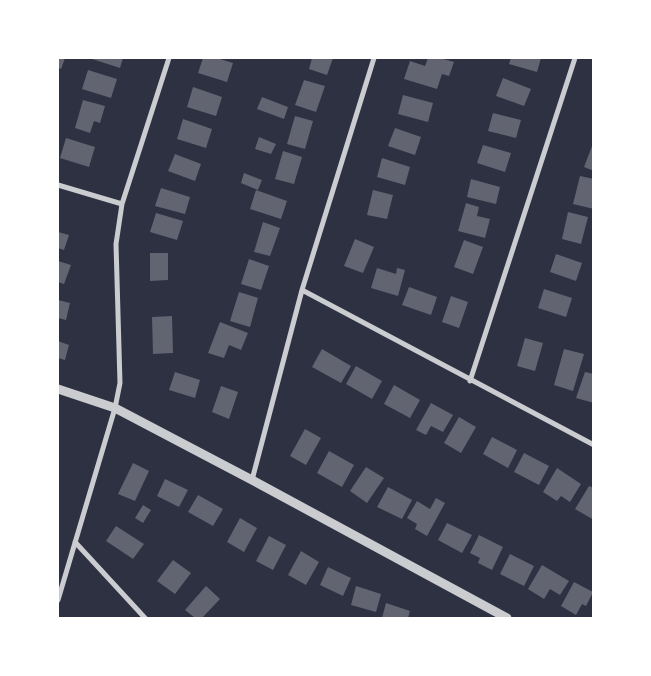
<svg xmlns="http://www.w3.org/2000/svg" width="651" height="676" font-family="Raleway,sans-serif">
  <rect width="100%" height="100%" fill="#2d3142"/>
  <path fill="#626471" d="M58 58H65L61 69 58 68Z
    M89 58H123L120 68Z
    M203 58H217L233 63 227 82 198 73Z
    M312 58H333L327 75 309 69Z
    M428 58H440L454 62 449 76 442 74 437 89 404 79 410 61 425 66Z
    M511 58H541L537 72 509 64Z
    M88 70 117 79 111 98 82 89Z
    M503 78 531 89 524 106 496 96Z
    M304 80 325 86 316 112 295 105Z
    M193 87 222 97 216 116 187 107Z
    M403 95 433 103 428 122 398 114Z
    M262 97 288 107 284 119 257 109Z
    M83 100 105 106 100 123 94 121 90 133 75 128Z
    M493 113 521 120 516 138 488 131Z
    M295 116 313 121 305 149 287 144Z
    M183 119 212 129 206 148 177 139Z
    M395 128 421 137 415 155 388 146Z
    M259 137 276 144 271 154 255 149Z
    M66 138 95 147 89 167 60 158Z
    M594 141V171L584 167Z
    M483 145 511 153 505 172 477 163Z
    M283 151 302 157 294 184 275 179Z
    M175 154 201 164 195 181 168 171Z
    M382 158 410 167 405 185 377 177Z
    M244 173 262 180 258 190 241 183Z
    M580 176 594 179V209L573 204Z
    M471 179 500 187 496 204 467 197Z
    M161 188 190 197 185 214 155 206Z
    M256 190 287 201 281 219 250 209Z
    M373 190 393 195 387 219 367 215Z
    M466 203 479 207 477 216 490 219 485 238 458 231Z
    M568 212 588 217 581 244 562 239Z
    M156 213 183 221 177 240 150 232Z
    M263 222 280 228 270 256 254 252Z
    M58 232 69 235 64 250 58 248Z
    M355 239 374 247 363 273 344 266Z
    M464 240 483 247 473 274 454 267Z
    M150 253H168V280L150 281Z
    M556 254 582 263 576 281 550 272Z
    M249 259 269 266 261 290 241 284Z
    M58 261 71 265 64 284 58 282Z
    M377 268 396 274 397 268 405 270 398 296 371 288Z
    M409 287 437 297 431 315 402 305Z
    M544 289 572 298 566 317 538 308Z
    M239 292 258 298 250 327 230 321Z
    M451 296 468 302 459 328 442 322Z
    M58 300 70 303 66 320 58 318Z
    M172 316 173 353 153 354 152 317Z
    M220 322 248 333 241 350 229 345 224 358 208 353Z
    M525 338 543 343 535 371 517 366Z
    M58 341 69 345 65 360 58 358Z
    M322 349 351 366 341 383 312 367Z
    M564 349 584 354 573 391 554 385Z
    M356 366 382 381 372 399 346 384Z
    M175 372 200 380 195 398 169 390Z
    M585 372 594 374V403L576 398Z
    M394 385 420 400 410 418 384 404Z
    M221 386 238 392 229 419 212 412Z
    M431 403 453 415 443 432 431 426 426 435 416 430Z
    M459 417 476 427 461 453 444 443Z
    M305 429 321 438 306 465 290 456Z
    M492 437 517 450 508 468 483 454Z
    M329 451 354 465 342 487 317 473Z
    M524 453 549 466 539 485 514 472Z
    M133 463 149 471 135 501 118 494Z
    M366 467 384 478 367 503 350 491Z
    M557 468 581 484 570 502 561 496 557 501 543 492Z
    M165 479 188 490 179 507 157 496Z
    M589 486 594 488V520L575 509Z
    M388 487 412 500 402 519 377 507Z
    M198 495 223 509 213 526 188 512Z
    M436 498 445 503 427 536 415 529 417 524 407 518 417 501 430 509Z
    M143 505 151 510 143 523 135 518Z
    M240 518 257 528 244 552 227 542Z
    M447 523 472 535 462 553 438 540Z
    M116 526 144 544 133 559 106 541Z
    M479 535 503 547 492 570 478 563 480 558 470 553Z
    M269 536 286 545 273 570 256 561Z
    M301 551 319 562 306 585 288 575Z
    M510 554 534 566 524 586 500 574Z
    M173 560 191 573 175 594 157 581Z
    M542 565 569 581 560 595 550 589 544 599 528 589Z
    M328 567 351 578 343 596 320 585Z
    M574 582 593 592 586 606 582 604 576 615 561 606Z
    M206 586 220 599 202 618H195L185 610Z
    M356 586 381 594 376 612 351 605Z
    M386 603 410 611 408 618H382Z"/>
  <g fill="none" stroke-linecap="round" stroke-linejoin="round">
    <path stroke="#caccd0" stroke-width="5" d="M58 185 122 204
      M302 290 594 445
      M470 381 575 58
      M252 480 302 290 374 58
      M75 542 145 618
      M58 600 115 408 120 383 116 244 122 204 169 58"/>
    <path stroke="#caccd0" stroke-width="9" d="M58 389 115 408 252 480 507 618"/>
  </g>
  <rect width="651" height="676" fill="none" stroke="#ffffff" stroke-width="118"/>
</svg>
